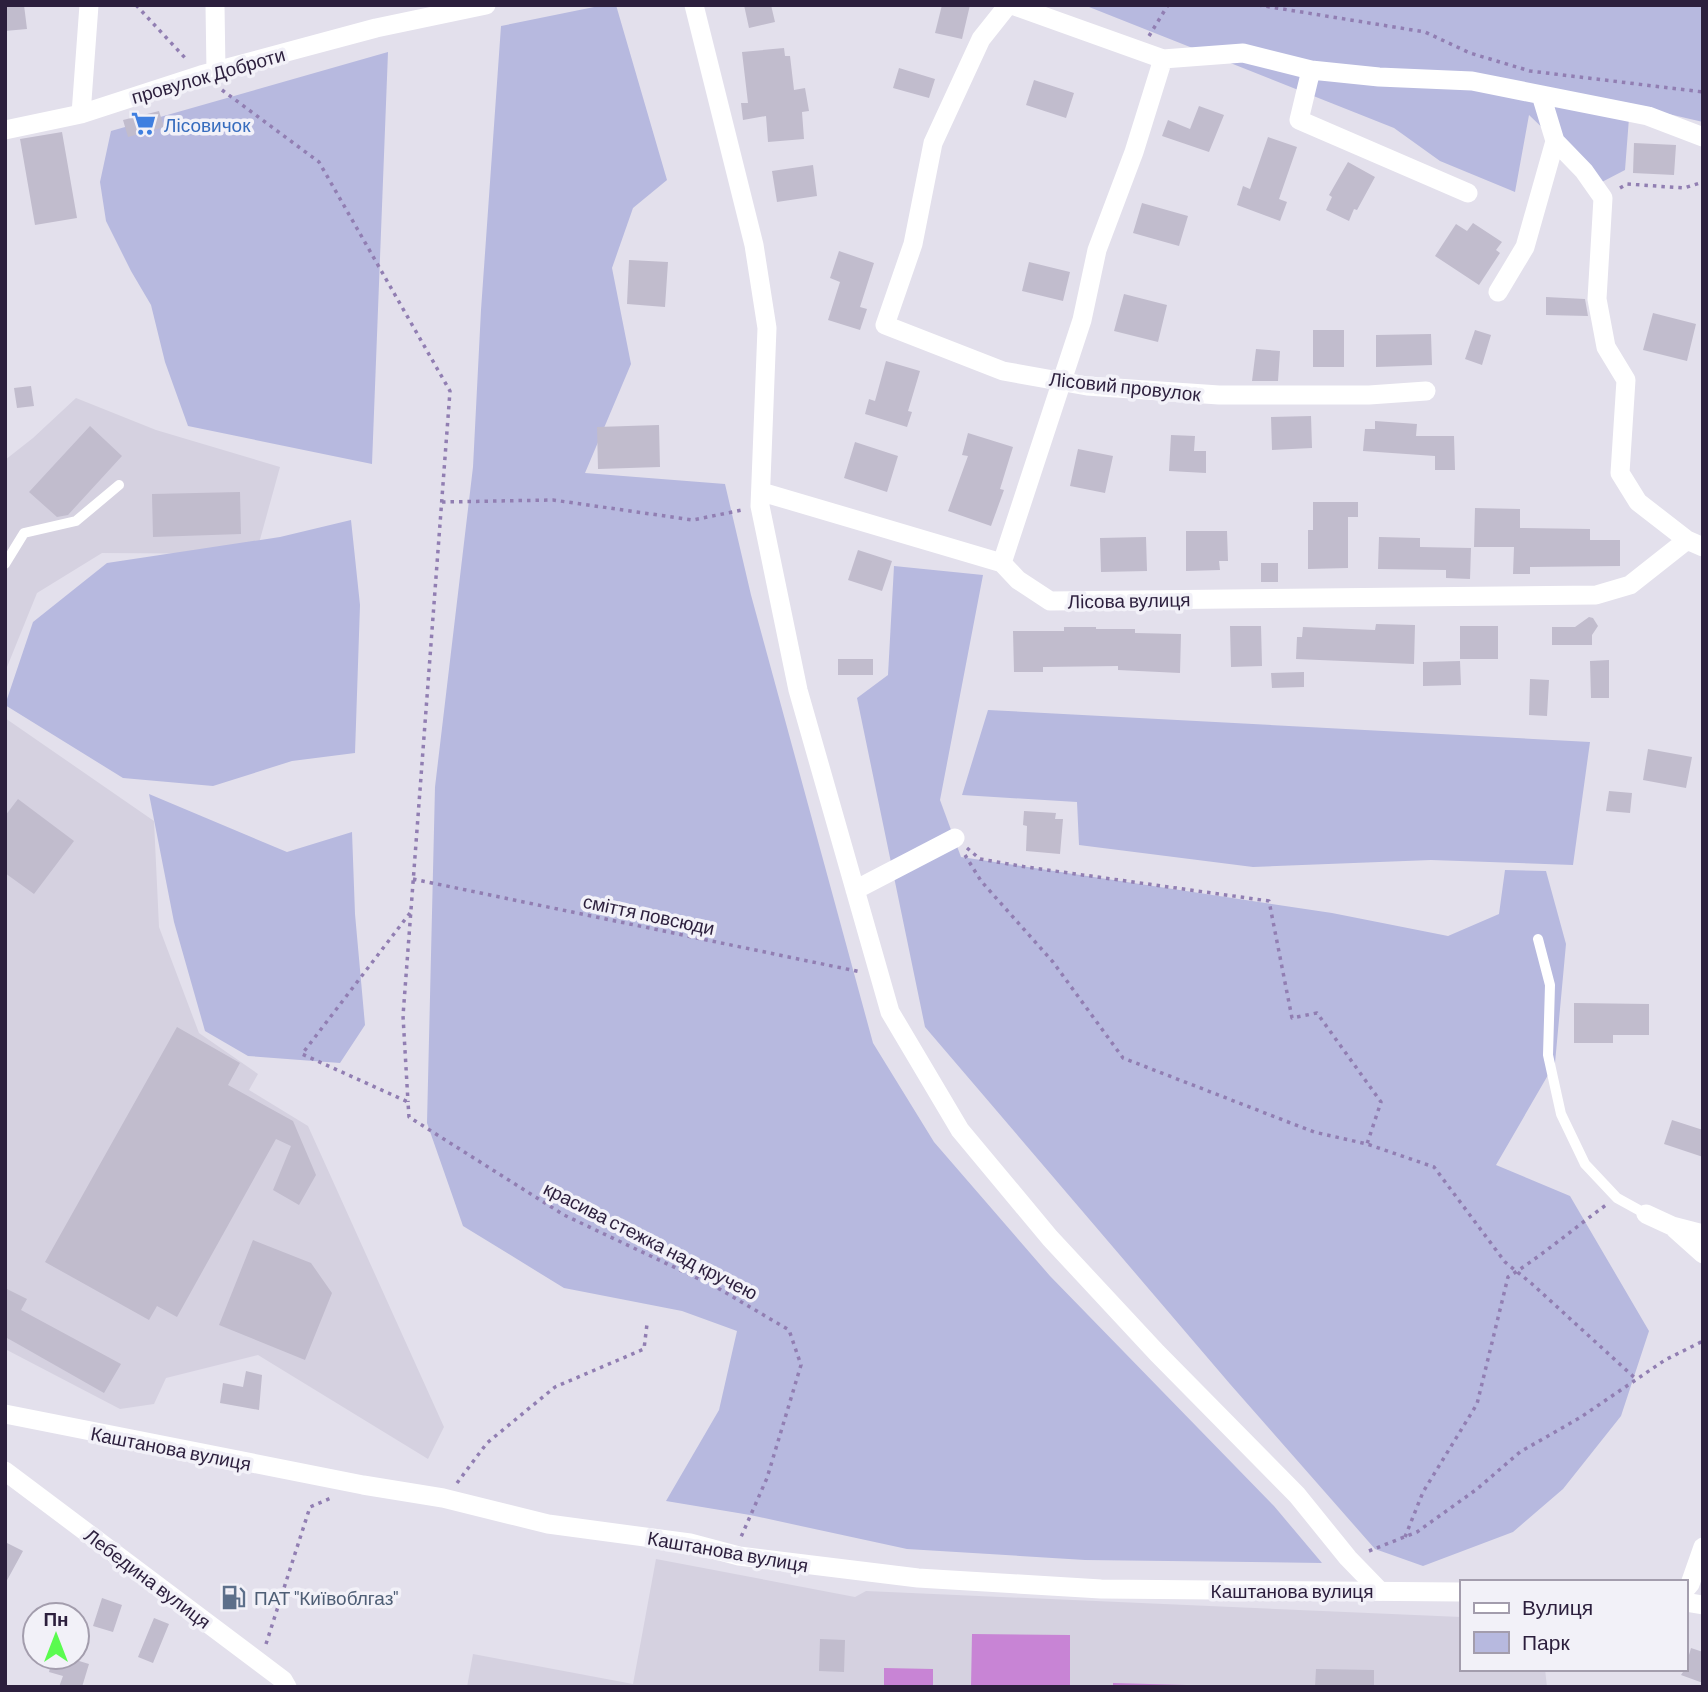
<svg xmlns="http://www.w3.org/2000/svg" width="1708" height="1692" font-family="Barlow,sans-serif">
  <rect width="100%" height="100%" fill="#e3e0ec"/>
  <path fill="#d5d1e0" d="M76 398 156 430 280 467 256 554 102 553 37 593 5 672V460L33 438Z
    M5 718 154 821 159 927 199 1033 258 1074 249 1090 308 1126 444 1427 428 1459 258 1355 166 1378 154 1404 120 1409 5 1349Z
    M656 1559 855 1597 866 1591 1461 1617V1669H1545L1547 1687H467L473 1654 633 1684Z"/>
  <path fill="#b7b9df" d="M604 5H616L667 180 633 208 612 268 631 364 585 473 725 484 751 595 873 1043 934 1142 1050 1276 1274 1506 1322 1563 1085 1560 907 1549 750 1515 666 1501 719 1410 737 1331 682 1311 564 1288 463 1226 427 1123 435 787 473 467 481 310 501 26Z
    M1084 5H1703V122L1630 105 1625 170 1600 183 1529 115 1515 192 1440 161 1394 128Z
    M388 52 372 464 188 426 165 362 151 305 131 271 106 221 100 182 111 131Z
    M351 520 360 605 355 753 292 761 213 786 123 778 5 705 33 622 107 563 280 537Z
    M894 566 983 575 940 800 961 857 1332 913 1448 936 1499 914 1505 870 1546 871 1566 944 1555 1063 1496 1165 1570 1196 1649 1331 1621 1416 1563 1489 1513 1532 1423 1566 1375 1549 1230 1384 925 1027 857 698 888 675Z
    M988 710 1590 742 1573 865 1431 860 1253 867 1079 845 1077 802 962 795Z
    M149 794 287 852 352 832 355 914 365 1025 340 1063 248 1056 205 1031 174 922Z"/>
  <path fill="#c884d5" d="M972 1634 1070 1635V1687H971Z
    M884 1668 933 1669V1687H884Z
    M1113 1683 1260 1687H1113Z"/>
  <path fill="#c1bccd" d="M5 5H24L27 29 5 31Z
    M744 5H771L775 22 749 28Z
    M942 5H970L962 39 935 33Z
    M784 48 785 56H790L794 90 805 88 809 111 802 112 804 139 768 142 766 116 743 120 741 103H748L742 52Z
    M899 68 935 79 929 98 893 88Z
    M1034 80 1074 93 1066 118 1026 105Z
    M1199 106 1224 115 1209 152 1162 136 1168 120 1190 129Z
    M159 111 164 127 128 137 123 120Z
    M62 132 77 218 35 225 20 139Z
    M1268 137 1297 147 1279 199 1287 202 1280 221 1237 205 1243 186 1250 189Z
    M1634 143 1676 145 1674 175 1633 173Z
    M1348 162 1375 177 1357 210 1354 209 1349 221 1326 210 1332 197 1329 195Z
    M813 165 817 196 777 202 772 171Z
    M1142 203 1188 216 1179 246 1133 233Z
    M1473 223 1502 242 1496 250 1500 253 1479 285 1435 256 1456 224 1467 231Z
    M839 251 874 263 860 307 867 309 860 330 828 320 840 282 830 278Z
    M629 260 668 262 665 307 627 304Z
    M1029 262 1070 272 1063 301 1022 291Z
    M1124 294 1167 305 1158 342 1114 331Z
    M1546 297 1585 299 1588 316 1546 315Z
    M1653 313 1696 324 1687 361 1643 350Z
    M1313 330H1344V367H1313Z
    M1475 330 1491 335 1482 365 1465 359Z
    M1431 334 1432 365 1376 367V335Z
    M1256 349 1280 351 1278 381H1252Z
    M886 361 920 371 908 411 912 412 907 427 865 414 869 399 875 401Z
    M31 386 34 406 17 408 14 388Z
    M1311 416 1312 448 1272 450 1271 417Z
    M1375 421 1417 424 1416 436H1454L1455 470H1435V456L1363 451 1365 429H1375Z
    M659 425 660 467 598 469 597 427Z
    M90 426 122 456 68 515 57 517 29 492Z
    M968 433 1013 447 1000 489 1004 490 991 526 948 511 968 456 962 455Z
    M1171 435 1195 436 1194 451H1206V473L1169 471Z
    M855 442 898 456 887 492 844 478Z
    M1078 449 1113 456 1105 493 1070 486Z
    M240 492 241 534 153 537 152 494Z
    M1313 502H1358V517H1348V568L1308 569V530H1313Z
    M1475 508 1520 509V528L1590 529V540H1620V566L1530 567V574H1513L1514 547H1474Z
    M1186 531H1227L1228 561H1219L1220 570 1186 571Z
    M1146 537 1147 571 1101 572 1100 538Z
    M1379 537 1420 538V547L1471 548 1470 579 1446 578V570L1378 569Z
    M858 550 892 561 882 591 848 580Z
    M1261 563H1278V582H1261Z
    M1589 617 1593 618 1598 626 1592 635V645H1552V627H1575Z
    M1376 624 1415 625 1414 664 1296 659 1297 637H1302L1303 627 1375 630Z
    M1230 626H1261L1262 666 1231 667Z
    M1460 626H1498V659H1460Z
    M1064 627H1096V629H1135V633L1181 634 1180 673 1118 670V666L1043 667V672H1014L1013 631H1064Z
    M838 659H873V675H838Z
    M1609 660V698H1591L1590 661Z
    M1460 661 1461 685 1423 686V662Z
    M1304 672V687L1272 688 1271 673Z
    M1530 679 1549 680 1547 716 1529 715Z
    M1648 749 1692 757 1686 788 1643 780Z
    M1609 791 1632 793 1630 813 1606 811Z
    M18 799 74 841 34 894 5 873V816Z
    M1024 811 1056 813 1055 819H1063L1060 854 1026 851 1027 826 1023 825Z
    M1574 1003 1649 1004V1035H1613V1043H1574Z
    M177 1027 240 1063 228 1085 293 1121 316 1175 299 1205 273 1190 291 1146 276 1139 177 1317 157 1306 149 1320 45 1262Z
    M1672 1120 1703 1130V1157L1664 1144Z
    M253 1240 311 1263 332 1293 305 1360 219 1325Z
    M5 1288 27 1299 21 1310 121 1364 104 1393 16 1343 7 1338 5 1341Z
    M246 1371 262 1375 259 1410 220 1403 223 1383 243 1387Z
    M5 1542 23 1551 5 1584Z
    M102 1598 122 1605 113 1632 93 1626Z
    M154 1618 169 1624 153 1663 138 1657Z
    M820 1639 845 1640 844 1672 819 1671Z
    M1691 1648 1703 1652V1683L1681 1675 1685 1669Z
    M53 1657H66L89 1664 82 1687H59L63 1676 49 1672Z
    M1316 1669 1374 1670V1687H1315Z"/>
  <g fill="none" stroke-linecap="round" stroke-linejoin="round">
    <path stroke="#917eb2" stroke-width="3.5" stroke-dasharray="3.5 5" stroke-linecap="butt" d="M136 5 187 60
      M1258 5 1425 32 1470 53 1530 71 1703 92
      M1149 36 1168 5
      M222 90 319 162 450 391 403 1016 408 1102
      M1620 188 1627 184 1684 188 1703 182
      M442 502 553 500 693 520 742 510
      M967 848 980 859 1026 867 1269 901 1292 1018 1317 1013 1381 1102 1367 1144
      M965 855 981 881 1053 962 1123 1058 1314 1132 1367 1144 1434 1167 1505 1262 1531 1283 1636 1379
      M413 879 861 972
      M410 913 302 1054 408 1102 409 1117 564 1215 716 1287 789 1330 801 1365 767 1478 741 1537
      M457 1483 487 1443 555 1387 644 1349 647 1324
      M1405 1537 1423 1492 1477 1404 1508 1277C1543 1255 1573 1229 1606 1205
      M1369 1551 1417 1532 1477 1489 1520 1452 1581 1417 1665 1360 1703 1341
      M266 1644 310 1507 331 1498"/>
    <path stroke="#fff" stroke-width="10" d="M5 564 24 533 76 521 119 485
      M1538 939 1550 985 1548 1055 1561 1114 1585 1164 1617 1198 1646 1214"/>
    <path stroke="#fff" stroke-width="19" d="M215 5 216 71
      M694 5 754 245 767 328 760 506 798 690 890 1012 960 1130 1050 1238 1157 1353 1297 1495 1348 1558 1380 1591
      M1008 5 981 39 933 143 913 244 885 325 1003 371 1087 386 1219 395H1369L1426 391
      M1012 5 1163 59 1243 53 1311 70 1299 120 1468 193
      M1163 59 1134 152 1097 250 1082 320 1002 563 1018 580 1050 601 1596 595 1630 585 1687 540
      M1311 70 1379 77 1472 81 1648 116 1703 137
      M1541 95 1555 141 1584 171 1603 198 1597 299 1606 347 1626 380 1620 473 1638 502 1687 540 1703 547
      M81 114 89 5
      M5 130 81 114 201 75 376 28 486 5
      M1498 292 1525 247 1555 141
      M762 492 1002 563
      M855 890 955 838
      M1646 1214 1672 1226 1703 1234
      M1675 1229 1703 1254
      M5 1471 283 1680 287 1687
      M1685 1590 1690 1584 1703 1547"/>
    <path stroke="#fff" stroke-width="19" d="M5 1414 363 1485 443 1498 548 1524 690 1543 739 1556 918 1578 1101 1589 1461 1592
      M1685 1602 1703 1605"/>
  </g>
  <defs>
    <symbol id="supermarket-bare" viewBox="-9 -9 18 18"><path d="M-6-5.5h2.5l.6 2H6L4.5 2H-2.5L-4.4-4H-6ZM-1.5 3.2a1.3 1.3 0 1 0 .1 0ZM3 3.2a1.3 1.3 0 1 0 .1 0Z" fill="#3f7fe0" stroke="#f2f1f8" stroke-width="2.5" paint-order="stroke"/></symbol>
    <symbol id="fuel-bare" viewBox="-9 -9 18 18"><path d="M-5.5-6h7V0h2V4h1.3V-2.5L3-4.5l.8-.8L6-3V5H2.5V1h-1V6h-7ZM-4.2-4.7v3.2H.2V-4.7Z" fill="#5c6f8a" stroke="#f2f1f8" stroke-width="2.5" paint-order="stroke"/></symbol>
  </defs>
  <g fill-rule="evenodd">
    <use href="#supermarket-bare" x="126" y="106" width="35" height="35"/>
    <use href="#fuel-bare" x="216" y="1580" width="35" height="35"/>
  </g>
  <g text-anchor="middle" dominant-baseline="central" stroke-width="7" stroke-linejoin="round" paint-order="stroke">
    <g font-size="19" fill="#2c1f3d" stroke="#f2f1f8">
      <text transform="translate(208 75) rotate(-16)">провулок Доброти</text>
      <text transform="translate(1125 386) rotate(6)">Лісовий провулок</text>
      <text transform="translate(1129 600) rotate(-1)">Лісова вулиця</text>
      <text transform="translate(649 914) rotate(12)">сміття повсюди</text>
      <text transform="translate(651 1240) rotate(27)">красива стежка над кручею</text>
      <text transform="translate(171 1448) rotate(11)">Каштанова вулиця</text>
      <text transform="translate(728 1551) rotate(10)">Каштанова вулиця</text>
      <text transform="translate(148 1578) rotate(37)">Лебедина вулиця</text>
      <text x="1292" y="1590">Каштанова вулиця</text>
    </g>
    <g font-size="19" fill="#366cbe" stroke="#f2f1f8" text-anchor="start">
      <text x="164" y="124">Лісовичок</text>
    </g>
    <g font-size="19" fill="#4e5e75" stroke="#f2f1f8" text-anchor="start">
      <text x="254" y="1597">ПАТ "Київоблгаз"</text>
    </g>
  </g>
  <rect width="1708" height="1692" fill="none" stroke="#2c1f3d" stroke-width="14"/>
  <rect x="1460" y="1580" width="228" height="91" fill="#f2f1f8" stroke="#a39dad" stroke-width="2"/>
  <rect x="1474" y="1603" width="35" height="10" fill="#ffffff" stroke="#a39dad" stroke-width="2"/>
  <text x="1522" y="1615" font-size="21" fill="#2c1f3d">Вулиця</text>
  <rect x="1474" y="1632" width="35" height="21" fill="#b7b9df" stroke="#a39dad" stroke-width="2"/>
  <text x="1522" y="1650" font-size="21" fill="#2c1f3d">Парк</text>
  <g transform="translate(56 1636)"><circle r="33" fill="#f2f1f8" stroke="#a39dad" stroke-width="2"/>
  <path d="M0-5L12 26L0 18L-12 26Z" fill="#5afb4f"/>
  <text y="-10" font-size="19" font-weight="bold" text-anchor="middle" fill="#2c1f3d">Пн</text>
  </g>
</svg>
